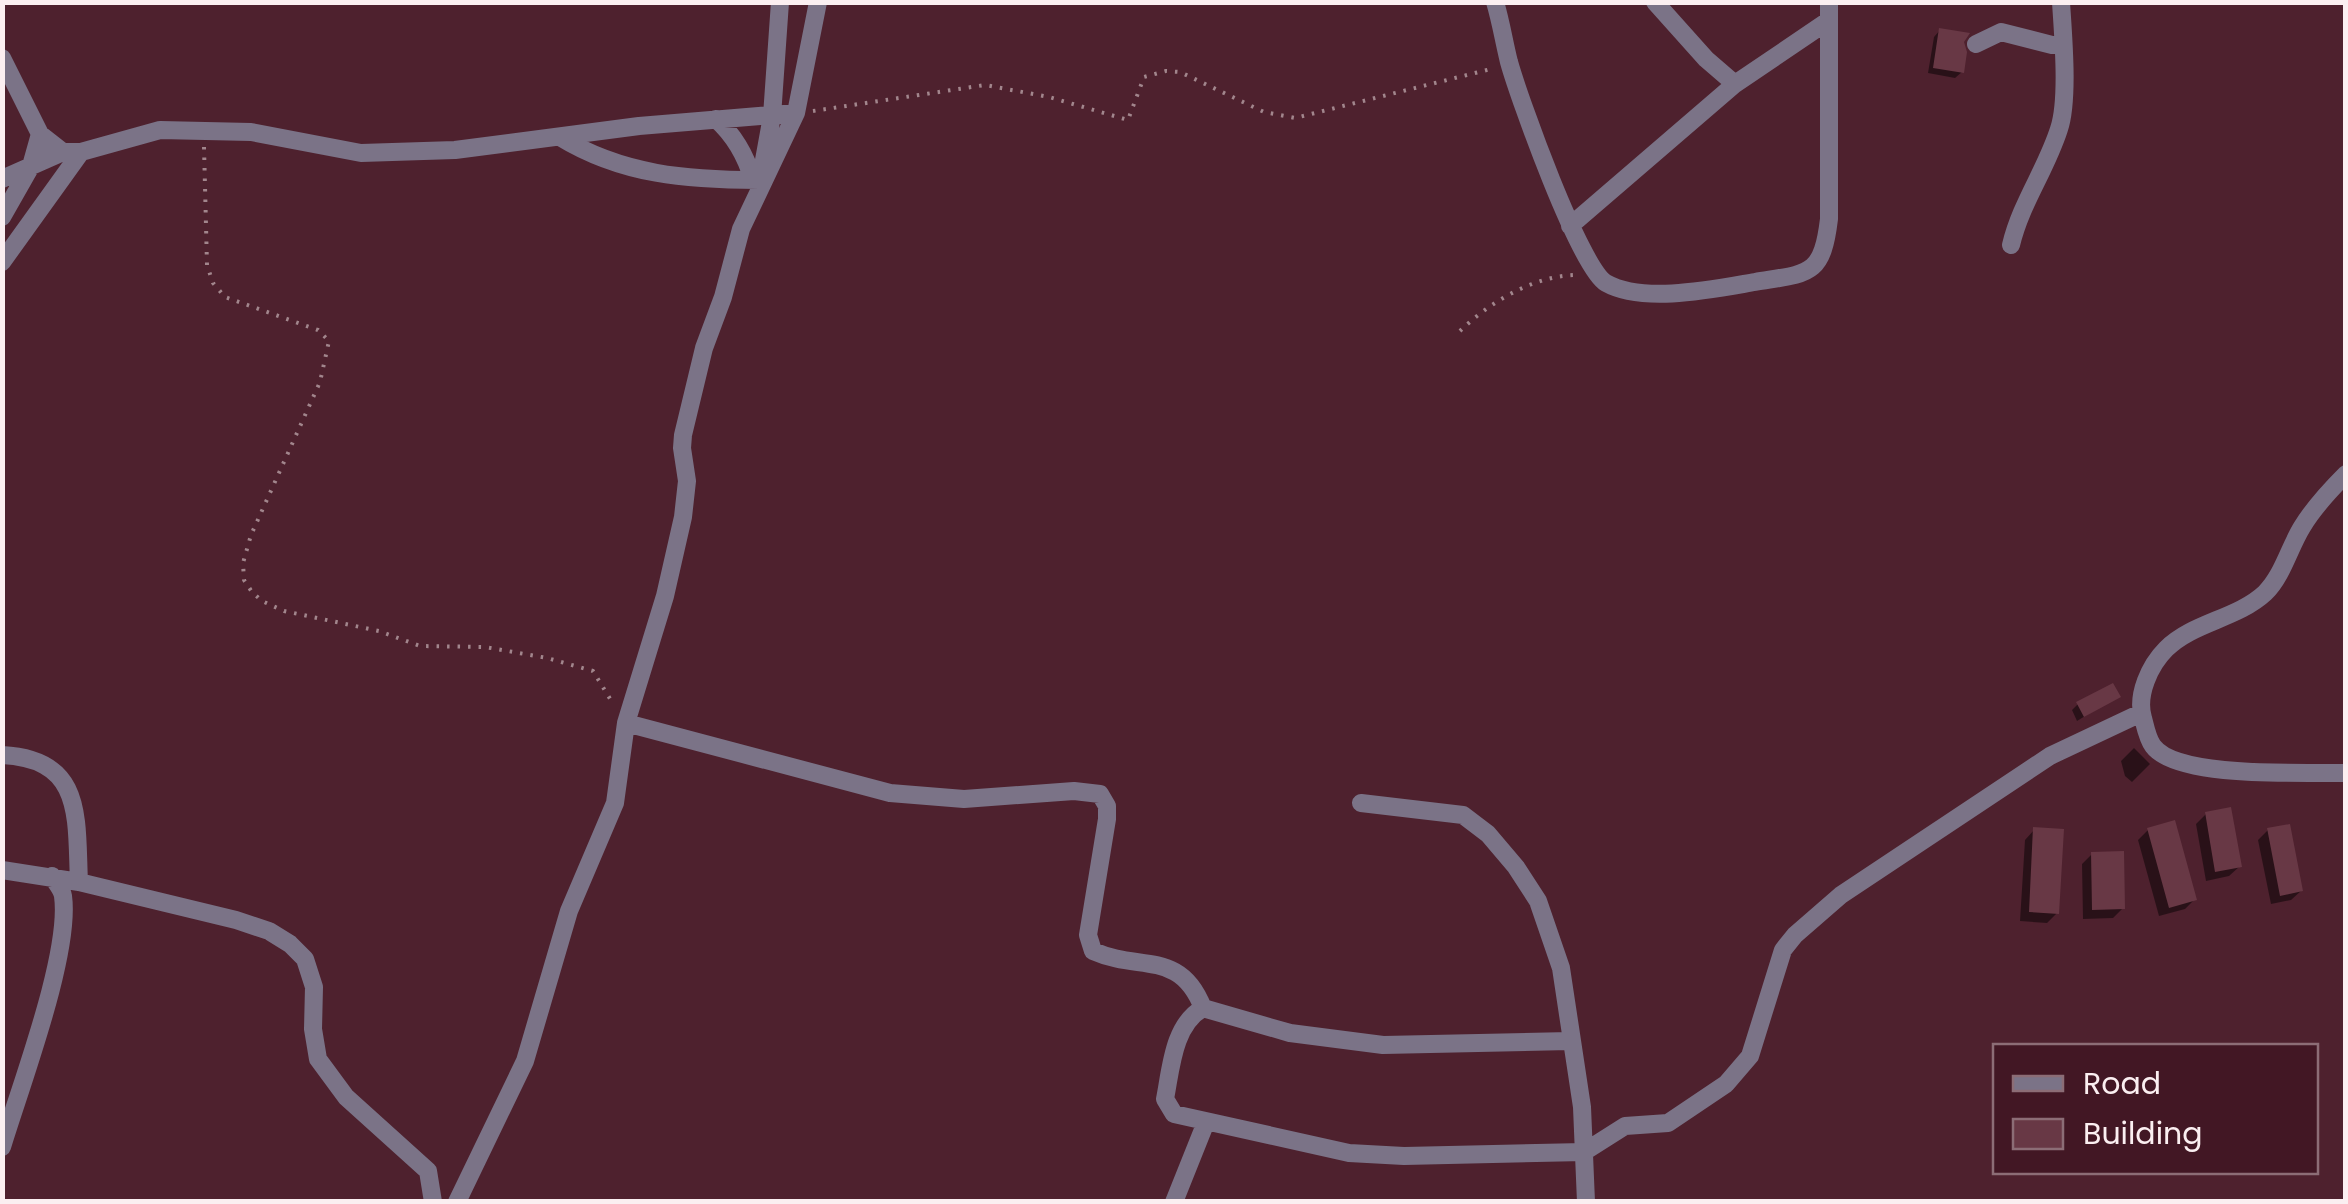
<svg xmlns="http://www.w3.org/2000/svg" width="2348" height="1204" font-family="Poppins,sans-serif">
  <rect width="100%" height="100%" fill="#4e212e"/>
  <path fill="#0007" d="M1940 30 1961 42 1962 72 1955 78 1928 73 1934 37Z
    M2118 696 2077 721 2072 710 2078 704Z
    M2134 748 2150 764 2132 782 2125 776 2121 761Z
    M2206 814 2239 867 2229 876 2206 881 2196 824Z
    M2034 830 2057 913 2047 923 2020 921 2025 840Z
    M2148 830 2195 899 2185 909 2159 916 2138 840Z
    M2268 830 2301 891 2291 900 2271 904 2258 840Z
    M2092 854 2123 908 2113 918 2083 919 2082 864Z"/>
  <path fill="#683845" d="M1939 28 1970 33 1964 42 1967 52 1964 73 1933 68Z
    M2113 683 2121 697 2084 717 2076 702Z
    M2231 807 2242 867 2215 872 2205 812Z
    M2175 820 2197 900 2169 908 2147 828Z
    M2290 824 2303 891 2280 896 2267 828Z
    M2033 827 2064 829 2059 914 2029 912Z
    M2124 851 2125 909 2092 910 2091 852Z"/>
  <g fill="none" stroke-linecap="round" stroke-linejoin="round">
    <path stroke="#a2868d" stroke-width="4" stroke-dasharray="2.5 8" stroke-linecap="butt" d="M813 111 985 85 1049 97 1128 120 1144 77 1166 71 1180 72 1264 112 1295 118 1495 68
      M204 147 207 265 213 283 225 297 318 330 329 341 320 382 251 535 243 563 244 580 252 592 262 601 284 611 379 631 420 646 485 647 547 658 593 671 612 702
      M1460 331C1490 302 1534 275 1578 275"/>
    <path stroke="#7b7387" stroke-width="18" d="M1495 2C1501 22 1504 42 1509 62 1519 98 1580 268 1606 283 1643 304 1714 289 1755 282 1809 273 1822 277 1829 219V2
      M1655 2 1706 59 1735 84
      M1976 44 2001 32 2052 45H2063
      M2 58 40 134 63 152H81L160 130 251 132 361 153 455 150 639 126 796 113
      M716 119C735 136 746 156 753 180
      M560 137C622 175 688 180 759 180
      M762 171 772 116 780 2
      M2 179 63 152
      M2 217 31 166 40 134
      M1570 226 1735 84 1828 21
      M2011 245C2021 203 2046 170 2059 129 2069 99 2063 35 2061 2
      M2 262 81 152
      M2346 474C2329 491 2314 507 2302 527 2289 548 2283 575 2265 593 2237 619 2193 622 2166 649 2150 665 2136 695 2143 718 2145 726 2148 740 2153 746 2177 779 2305 772 2346 773
      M626 723 890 793 964 799 1074 791 1100 794 1107 806V819L1088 935 1093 951C1140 972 1180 949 1203 1008
      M2 755C84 759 76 817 79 882
      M1361 803 1463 815 1488 834 1516 867 1538 901 1561 968 1582 1107 1586 1202
      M2 870 79 882 236 920 269 931 290 944 305 959 314 987 313 1029 318 1059 346 1097 428 1171 433 1202
      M1570 1041 1383 1045 1290 1033 1203 1008C1173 1025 1171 1069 1165 1099L1174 1114 1349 1153 1404 1156 1584 1152 1625 1126 1668 1123 1726 1084 1750 1056 1783 950 1795 935 1841 895 2050 756 2141 713
      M2 1147C20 1087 71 954 63 896 62 889 56 883 52 876
      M457 1202 525 1061 569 911 615 803 626 723 665 596 683 517 687 481 682 448 683 435 704 348 723 297 741 229 796 113 818 2
      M1174 1202 1206 1122"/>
  </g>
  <rect width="2348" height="1204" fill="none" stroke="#fbeff1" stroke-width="10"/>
  <rect x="1993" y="1044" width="325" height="130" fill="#421724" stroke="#8c6d76" stroke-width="2.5"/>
  <rect x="2013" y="1076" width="50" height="15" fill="#7b7387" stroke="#8c6d76" stroke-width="2.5"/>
  <text x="2083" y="1094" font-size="30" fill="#fbeff1">Road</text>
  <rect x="2013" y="1119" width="50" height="30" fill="#683845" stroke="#8c6d76" stroke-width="2.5"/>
  <text x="2083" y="1144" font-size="30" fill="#fbeff1">Building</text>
</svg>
